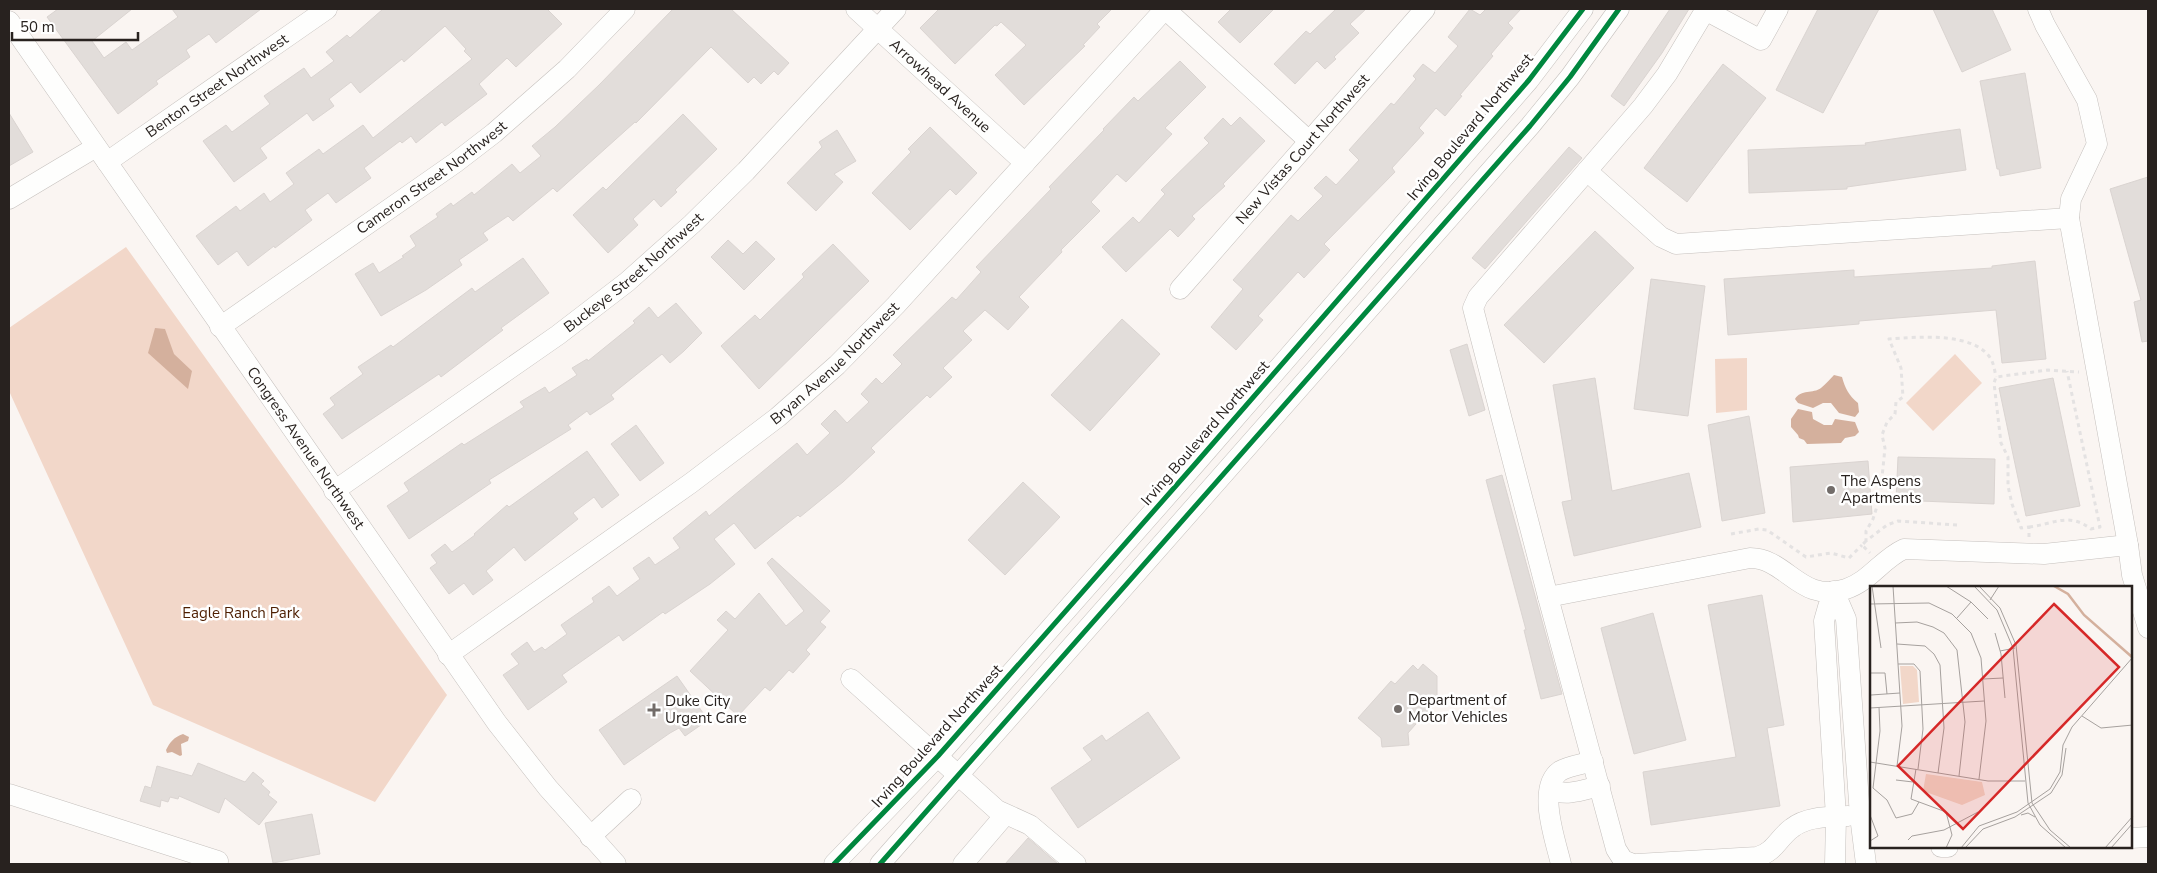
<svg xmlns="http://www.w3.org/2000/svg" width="2157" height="873" font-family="'Nunito Sans',sans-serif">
  <rect width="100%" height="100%" fill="#faf5f2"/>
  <path fill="#f2d7c9" d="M126 247 447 695 375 802 153 705 9 391V328Z
    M1955 354 1982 383 1933 431 1906 403Z
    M1747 358V410L1716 413 1715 359Z"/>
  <path fill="#d4b09d" d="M155 328 165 329 174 354 192 371 188 389 148 353Z
    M1834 375 1842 377C1845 388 1849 396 1858 403L1859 412 1855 417 1839 413 1831 403H1823L1813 408 1798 403 1795 399C1801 389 1813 394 1821 388 1826 384 1830 379 1834 375Z
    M1798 409 1812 412 1813 419 1824 425H1832L1835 419 1855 422 1859 432 1855 436 1845 438 1841 443 1807 444 1804 440 1799 438 1798 435 1791 427V419Z
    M183 734 189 737 188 741 181 744 182 755 180 756 172 752 167 753 166 750C170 742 174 737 183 734Z"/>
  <path fill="#e2ddda" stroke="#dad4d1" d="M58 9H132L92 41 104 58 126 42 132 50 178 17 172 9H261L216 43 209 34 186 50 190 57 156 81 158 84 118 114 47 17Z
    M383 9H547L562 24 516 67 507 58 479 84 487 94 445 126 442 122 416 143 411 136 402 143 400 141 364 168 371 178 336 203 328 193 305 210 312 220 275 248 274 246 248 266 237 251 218 265 196 236 236 206 240 211 264 193 270 202 294 184 286 173 319 149 323 154 363 125 373 138 472 59 464 51 466 49 445 26 404 62 402 59 360 93 351 82 329 99 334 106 313 121 307 113 260 148 267 158 234 182 203 141 226 125 232 132 270 104 264 96 304 68 311 78 334 61 326 52 347 35 350 38Z
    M673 9H731L789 63 778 75 774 71 761 84 754 77 748 83 711 47 636 123 635 122 557 192 553 188 513 221 508 216 483 233 488 240 459 260 462 265 426 290 381 316 355 274 373 263 379 273 404 257 402 256 416 246 410 236 438 217 436 214 451 203 453 206 472 192 474 195 512 164 520 173 541 156 532 146 555 127 599 85Z
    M939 9H1112L1097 24 1100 27 1083 45 1085 46 1024 105 995 75 1026 45 1001 22 997 26 995 25 955 64 920 28Z
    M1231 9H1274L1240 43 1218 22Z
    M1336 9H1366L1350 24 1359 33 1334 57 1336 59 1325 69 1317 61 1295 84 1274 64 1306 31 1310 34Z
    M1470 9 1480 15 1486 9H1521L1508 23 1513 28 1491 54 1493 56 1460 95 1462 96 1445 116 1436 108 1419 128 1424 133 1392 168 1395 172 1324 244 1330 250 1304 278 1298 272 1258 316 1263 320 1236 350 1211 327 1243 289 1233 280 1291 215 1298 221 1323 196 1314 188 1326 176 1336 185 1359 160 1349 150 1391 103 1394 105 1416 79 1413 76 1423 64 1435 73 1458 46 1448 37Z
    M1670 9H1689L1662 53 1624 106 1611 96Z
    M1818 9H1879L1823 113 1776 90Z
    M1933 9H1992L2011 50 1962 72Z
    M1180 61 1206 87 1165 128 1172 134 1126 182 1117 174 1091 202 1100 211 1061 250 1062 252 1019 297 1029 307 1008 330 985 310 963 331 972 340 943 368 952 377 930 398 927 395 871 448 875 452 843 482 800 517 798 515 755 549 734 523 714 539 735 564 710 584 665 614 663 612 623 641 619 635 562 675 567 682 528 710 503 675 519 664 511 654 527 642 534 652 542 647 545 650 567 634 561 625 594 602 592 598 609 586 617 596 640 579 633 568 649 557 655 565 680 548 673 538 706 511 709 516 797 443 807 455 830 433 821 424 835 410 847 423 869 402 861 394 876 378 882 384 902 364 893 355 952 297 956 300 981 272 976 267 1051 189 1049 187 1104 130 1103 129 1134 97 1138 101Z
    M1723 64 1766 98 1687 202 1644 168Z
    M2025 73 2041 168 2000 176 1999 169H1997L1980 81Z
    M9 113 33 152 9 166Z
    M683 114 717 149 675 190 677 192 661 207 654 199 633 219 638 225 608 253 573 215 603 187 606 190Z
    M1240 117 1265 141 1223 184 1225 186 1192 216 1195 219 1178 237 1170 229 1126 272 1102 247 1133 217 1139 223 1165 194 1161 190 1209 143 1204 138 1223 118 1231 126Z
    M930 127 977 173 956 195 950 189 910 230 872 193 911 152 908 149Z
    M1960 129 1966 170 1847 187V189L1749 193 1748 150 1866 145 1865 143Z
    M837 130 856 161 834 174 843 182 816 211 787 183 822 147 819 142Z
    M1569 147 1582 158 1485 269 1472 258Z
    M2148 177V341L2142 342 2134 302 2141 300 2110 189Z
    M1595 231 1634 268 1544 363 1504 325Z
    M728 240 743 254 756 241 775 259 744 290 711 257Z
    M833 244 869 281 759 389 721 346 755 315 760 320 804 277 802 274Z
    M523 258 549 293 501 328 503 330 441 377 439 374 342 439 323 414 335 405 330 398 363 374 358 367 391 345 393 347 472 288 475 292Z
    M2035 261 2046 359 2002 363 1996 310 1859 321V324L1728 335 1724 279 1854 270V277L1992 268V266Z
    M1651 279 1705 286 1688 416 1634 409Z
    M676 303 702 333 684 351 670 363 662 354 611 395 614 399 590 415 587 411 568 425 571 429 489 480 491 483 409 539 387 506 409 491 404 483 462 443 464 445 524 407 520 402 545 387 549 393 577 375 572 368 587 359 588 361 635 323 633 321 649 307 658 318Z
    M1122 319 1160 354 1090 431 1051 395Z
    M1467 344 1485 410 1469 416 1450 350Z
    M1595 378 1612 491 1689 473 1701 527 1574 556 1562 502 1572 500 1553 385Z
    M2053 378 2080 506 2026 516 1999 388Z
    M1749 416 1765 513 1722 521 1708 425Z
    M636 425 664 463 640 481 611 444Z
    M587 451 619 495 602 508 594 497 573 513 578 519 525 561 514 547 486 571 493 580 473 595 464 583 449 594 430 568 437 563 431 555 445 544 452 552 475 535 474 534 507 505 509 507Z
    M1898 457 1995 459 1994 504 1896 500Z
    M1868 461 1872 514 1793 522 1790 467Z
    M1502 475 1562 694 1541 699 1524 630H1526L1486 480Z
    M1023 482 1060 517 1005 575 968 540Z
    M772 558 830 611 820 622 826 627 806 650 810 654 793 673 789 670 770 691 765 687 738 716 690 671 728 630 717 620 726 611 735 619 759 593 786 626 804 611 767 563Z
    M1762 595 1784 725 1767 728 1780 806 1651 825 1643 772 1736 757 1708 605Z
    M1653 613 1686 740 1634 754 1601 628Z
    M1423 664 1437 676V700L1408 733 1409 745 1382 747 1381 738 1358 718 1391 681 1395 684 1413 665 1418 670Z
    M677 676 708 720 685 736 679 728 670 733 624 765 599 730Z
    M1148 712 1180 758 1078 828 1051 788 1092 760 1083 748 1102 735 1106 741Z
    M198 763 245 782 253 772 264 781 261 784 270 792 268 795 277 802 259 825 225 798 219 813 179 796 178 799 170 797 168 802 161 800 160 807 140 801 145 786 151 788 157 766 192 776Z
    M312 814 320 854 273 863 265 823Z
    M1028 838 1058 864H1005Z"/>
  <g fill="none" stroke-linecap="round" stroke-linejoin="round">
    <defs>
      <g id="minor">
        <path id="s1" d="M856 9 1025 163"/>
        <path d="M1165 9 1309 141"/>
        <path d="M2038 9 2045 25 2087 100 2097 144 2071 199 2069 218 2128 545 2132 575 2148 628"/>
        <path d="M1705 10 1761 40 1778 9"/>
        <path id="s2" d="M9 21 497 723 548 788 616 864"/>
        <path id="s3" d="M107 162 327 9"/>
        <path d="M1587 171 1661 237 1676 244 2069 218"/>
        <path d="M9 199 96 147"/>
        <path id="s4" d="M1180 289 1425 9"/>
        <path id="s5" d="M220 327 455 163 494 133 567 69 625 9"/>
        <path id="s6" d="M334 491 558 335 627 282 692 224 746 171 896 9"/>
        <path d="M1548 597 1750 558C1787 558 1800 604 1846 589 1870 581 1882 559 1904 549L2044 554 2128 545"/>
        <path id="s7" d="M448 655 691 483 778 417 837 365 896 305 1165 9"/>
        <path d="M851 679 997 810 1030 825 1076 864"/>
        <path d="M1550 789C1566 797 1583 790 1600 786"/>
        <path d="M9 794 218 861"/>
        <path d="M590 837 631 799"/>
        <path d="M2131 838 2148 837"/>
        <path d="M1941 847H1948"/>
        <path d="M834 864 938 756 1196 463 1529 80 1583 9"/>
        <path d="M880 864 1530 126 1570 77 1619 9"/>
        <path d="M963 864 1005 815"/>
        <path d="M1561 864C1556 842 1536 788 1560 771 1568 766 1583 764 1593 761"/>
        <path d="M1633 864 1623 860 1616 849 1548 597 1473 308 1478 297 1643 106 1667 74 1706 9"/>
        <path d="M1637 864 1757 857C1775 852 1778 838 1792 828 1807 816 1830 817 1848 816"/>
        <path d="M1835 864 1836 817 1824 621 1828 607 1834 591 1846 619 1860 816 1866 864"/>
      </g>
    </defs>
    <use href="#minor" stroke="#c5c0bd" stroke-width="21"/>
    <path stroke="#e4e2e2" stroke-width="3" stroke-dasharray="4 4" stroke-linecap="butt" d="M1957 525 1898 521 1887 525 1866 541V531L1873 519 1880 497 1885 448 1882 435 1887 422 1895 414 1896 402 1903 397 1901 368 1889 339C1917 337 1977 331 1992 361 1994 366 1995 372 1996 377
      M2029 527C2054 524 2069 512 2091 529L2100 527 2067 371
      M1731 534 1759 529 1767 530 1806 557 1831 553 1849 558 1862 545
      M2029 537V527L2021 528 2012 504 2008 486V457L2001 443 1994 383 1996 377 2048 370 2079 372
      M1866 541 1862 545 1870 553"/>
    <use href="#minor" stroke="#fefefd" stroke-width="20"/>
    <defs>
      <path id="cycleway" d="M834 864 938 756 1196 463 1529 80 1583 9
        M880 864 1530 126 1570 77 1619 9"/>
    </defs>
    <use href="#cycleway" stroke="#fff" stroke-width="8"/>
    <use href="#cycleway" stroke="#00873e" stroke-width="5"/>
  </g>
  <g fill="#726c69" stroke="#fff" stroke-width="2">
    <circle cx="1831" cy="490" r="5"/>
    <circle cx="1398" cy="709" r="5"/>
    <path d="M651.5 702.5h5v5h5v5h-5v5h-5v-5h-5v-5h5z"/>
  </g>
  <g text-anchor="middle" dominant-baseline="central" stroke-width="5" stroke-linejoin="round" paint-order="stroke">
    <g font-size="15" fill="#28221f" stroke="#fff">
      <text stroke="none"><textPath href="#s3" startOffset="134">Benton Street Northwest</textPath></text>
      <text stroke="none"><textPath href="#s1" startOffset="114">Arrowhead Avenue</textPath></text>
      <text transform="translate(1470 127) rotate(-50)">Irving Boulevard Northwest</text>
      <text stroke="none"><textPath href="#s4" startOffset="186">New Vistas Court Northwest</textPath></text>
      <text stroke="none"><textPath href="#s5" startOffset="259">Cameron Street Northwest</textPath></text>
      <text stroke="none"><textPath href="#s6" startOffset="371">Buckeye Street Northwest</textPath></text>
      <text stroke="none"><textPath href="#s7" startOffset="485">Bryan Avenue Northwest</textPath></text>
      <text transform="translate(1205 433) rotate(-49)">Irving Boulevard Northwest</text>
      <text stroke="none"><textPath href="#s2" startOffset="520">Congress Avenue Northwest</textPath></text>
      <text transform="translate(937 736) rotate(-48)">Irving Boulevard Northwest</text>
    </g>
    <g font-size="15" fill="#28221f" stroke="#fff" text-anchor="start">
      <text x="1841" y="481">The Aspens<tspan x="1841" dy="17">Apartments</tspan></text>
      <text x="1408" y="700">Department of<tspan x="1408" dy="17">Motor Vehicles</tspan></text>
      <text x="665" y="701">Duke City<tspan x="665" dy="17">Urgent Care</tspan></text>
    </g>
    <g font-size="15" fill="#4d1e00" stroke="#fff">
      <text x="241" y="613">Eagle Ranch Park</text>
    </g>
  </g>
  <g transform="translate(1870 586)">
    <rect width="262" height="262" fill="#faf5f2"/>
    <path d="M30 80H43L47 84 49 116 33 118ZM56 188 112 196 115 209 92 219 53 205Z" fill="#f2d7c9"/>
    <path fill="none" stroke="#d4b09d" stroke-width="2.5" d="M184 0 198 8 214 29 262 71"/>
    <path fill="none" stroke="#a6a19e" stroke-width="1" d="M2 0 11 62M23 0 32 140 27 180M76 0 101 16 118 33M104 0 127 24 143 62 158 217 170 239 196 262M109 0 130 22 146 59 162 217 180 244 201 262M120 14 129 0M0 18 59 17 82 28 101 47 111 72 116 135 109 193M87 32 101 16M25 37 47 36 63 41 74 47 87 64 95 136 89 190M125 47 131 68 135 112M27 58 55 60 64 68 70 79 74 142 68 187M130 65 145 62M28 78H44L50 85 53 143 48 183M0 87H15L17 108M113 93 133 92M1 109 30 107M9 121 10 145 3 202 17 214 26 232 42 228 49 216M0 122 114 115M212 130 231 142 263 139M0 176 118 195H155M46 183 41 213 76 226 82 249 76 262M26 194 43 196M0 229 8 250 0 255M151 229 158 227 165 231M38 254 42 250 74 244 108 226M91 262 109 240 147 226 180 203 190 186 193 159 202 141 263 71M95 262 113 243 145 231 181 207 192 189 196 162M235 262 263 230M241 262 263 237"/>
    <path fill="#d62828" fill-opacity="0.15" stroke="#d62828" stroke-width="2.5" d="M184 18 249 81 93 243 28 180Z"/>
    <rect width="262" height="262" fill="none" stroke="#28221f" stroke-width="2.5"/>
  </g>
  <rect width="2157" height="873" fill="none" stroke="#28221f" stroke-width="20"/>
  <path d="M12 32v8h126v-8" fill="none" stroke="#28221f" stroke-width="2.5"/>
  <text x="20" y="32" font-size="15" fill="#28221f" stroke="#ffffff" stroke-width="4" paint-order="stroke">50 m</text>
</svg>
